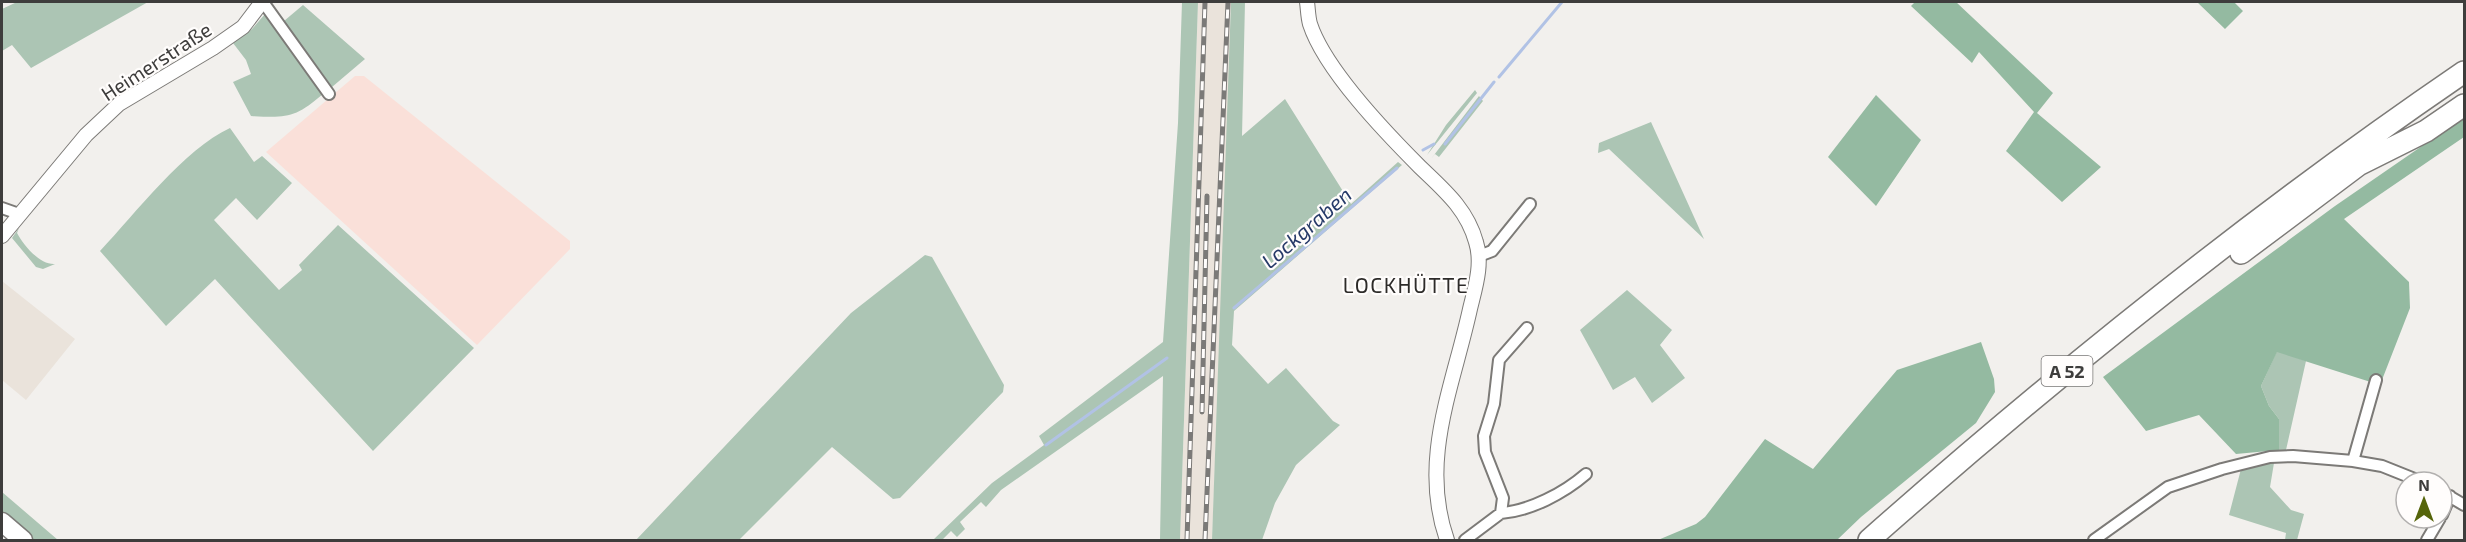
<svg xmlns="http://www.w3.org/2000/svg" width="2466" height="542" font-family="'Exo 2',sans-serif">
  <rect width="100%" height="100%" fill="#f2f0ed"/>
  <path fill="#fae0d9" d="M355 76H364L570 241V249L477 345 266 152Z"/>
  <path fill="#eae3db" d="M1198 2H1231L1228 139 1212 540H1180Z
    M2 281 75 339 26 400 2 380Z"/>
  <path fill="#acc5b4" d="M17 2H148L31 68 12 45 2 51V9Z
    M1182 2H1198L1180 540H1160L1163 376 1001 490 986 507 981 502 960 522 965 529 957 537 951 531 942 540H933L992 483 1044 445 1039 436 1163 342 1178 123Z
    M1231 2H1245L1242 136 1285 99 1351 204 1398 162 1402 165 1234 311 1232 345 1268 384 1286 368 1333 421 1340 425 1296 465 1275 503 1262 540H1212Z
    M303 5 365 59 332 87 284 21Z
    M265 14 323 94C295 118 287 118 251 116L233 82 251 74 246 60 233 43 252 29Z
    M1475 90 1477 93 1427 155 1446 125Z
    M1479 96 1483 101 1439 157 1435 154 1431 159Z
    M1651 122 1704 239 1609 149 1598 153 1599 143Z
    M230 128 254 162 262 156 292 183 257 220 236 198 214 220 279 290 302 270 299 265 338 225 474 348 373 451 215 279 166 326 100 251C136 213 184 149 230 128Z
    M19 228 17 233C24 246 40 265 55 264L43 269 36 267 12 238Z
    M925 255 932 257 1004 385 1003 392 900 498 893 499 832 447 739 540H636L851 313Z
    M1627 290 1672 330 1660 345 1685 378 1652 403 1635 377 1613 390 1580 330Z
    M2277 351 2306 361 2286 450H2279V419L2269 406 2261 386Z
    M2274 463 2270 487 2291 510 2304 514 2297 540H2285L2286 533 2229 515 2241 469 2262 464Z
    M2 492 58 540H32L2 515Z"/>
  <path fill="#94baa1" d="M1915 2H1956L2053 93 2037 113 2101 167 2062 202 2006 151 2034 112 1979 52 1972 63 1911 6Z
    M2197 2H2234L2243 11 2225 29Z
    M1876 95 1921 140 1876 206 1828 157Z
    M2464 117V137L2344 219 2409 282 2410 308 2380 385 2277 352 2261 386 2269 406 2279 419V450L2236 454 2199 415 2146 431 2103 377 2335 206Z
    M1981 342 1994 379 1995 392 1976 423 1861 517 1837 540H1658L1696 524 1705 517 1765 439 1813 469 1897 370Z"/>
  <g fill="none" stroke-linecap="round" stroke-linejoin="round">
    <path stroke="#b1c2e5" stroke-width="3" d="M1499 77 1562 2
      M1445 144 1494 82
      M1423 150 1434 144
      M1234 308 1397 168
      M1046 445 1167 358"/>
    <defs>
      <path id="minor" d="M263 2 329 94
        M2 208 19 214
        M1479 256 1492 251 1530 204
        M2353 461 2376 380
        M2442 492 2464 505
        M1501 513C1530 511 1564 493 1586 474
        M2442 515 2450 496
        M1465 540 1501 513 1503 498 1485 452 1484 436 1494 404 1499 360 1527 328
        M2094 540 2168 487 2222 469 2270 457 2293 456 2353 461 2382 466 2422 482
        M2427 540 2440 518"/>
      <path id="tertiary" d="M1307 2C1308 9 1308 17 1310 24 1325 70 1386 133 1420 167 1444 190 1467 209 1476 242 1483 264 1475 288 1470 309 1453 387 1419 460 1447 540
        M2 236 86 135 119 104 213 48 243 27 262 2"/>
      <path id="primary" d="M2 522 23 540"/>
      <path id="motorway" d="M2358 165 2426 131 2464 105
        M2241 253 2365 160
        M1869 540C2058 373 2256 214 2464 72"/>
    </defs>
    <use href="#minor" stroke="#7c7a77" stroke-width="14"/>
    <use href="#tertiary" stroke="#7c7a77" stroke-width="16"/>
    <use href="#primary" stroke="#7c7a77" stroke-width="21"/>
    <use href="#motorway" stroke="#7c7a77" stroke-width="24"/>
    <use href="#minor" stroke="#fff" stroke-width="10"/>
    <use href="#tertiary" stroke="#fff" stroke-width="14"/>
    <use href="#primary" stroke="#fff" stroke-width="18"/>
    <use href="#motorway" stroke="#fff" stroke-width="21"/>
    <defs>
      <path id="rail" d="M1202 412 1207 196
        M1187 540 1205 2
        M1205 540 1228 2"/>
    </defs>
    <use href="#rail" stroke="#7b7a78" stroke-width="5"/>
    <use href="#rail" stroke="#fffdfc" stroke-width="3" stroke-dasharray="9" stroke-linecap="butt"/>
  </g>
  <g text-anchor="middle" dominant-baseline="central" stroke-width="4.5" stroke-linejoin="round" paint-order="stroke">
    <rect fill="#fffdfc" stroke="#787776" stroke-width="1.5" x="2041.5" y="356" width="51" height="30" rx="4.5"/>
    <g font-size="18" font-weight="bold" fill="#3e3d3c">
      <text x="2067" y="371">A 52</text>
    </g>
    <g font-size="20" fill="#3e3d3c" stroke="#fffdfc">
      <text transform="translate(156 61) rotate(-33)">Heimerstraße</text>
    </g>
    <g font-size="21" font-style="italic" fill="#263a68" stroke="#fffdfc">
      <text transform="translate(1306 227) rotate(-41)">Lockgraben</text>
    </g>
    <g font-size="21" letter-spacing="1.5" fill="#2d2b29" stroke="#fffdfc">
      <text x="1406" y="284">LOCKHÜTTE</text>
    </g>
  </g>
  <rect width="2466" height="542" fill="none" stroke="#3e3d3c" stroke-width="6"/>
  <g transform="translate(2424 500)"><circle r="28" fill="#fffdfc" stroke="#b2b0af" stroke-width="1.5"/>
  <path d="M0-4.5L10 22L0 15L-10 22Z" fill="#55640a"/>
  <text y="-9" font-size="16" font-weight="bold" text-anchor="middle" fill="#3e3d3c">N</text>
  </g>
</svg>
